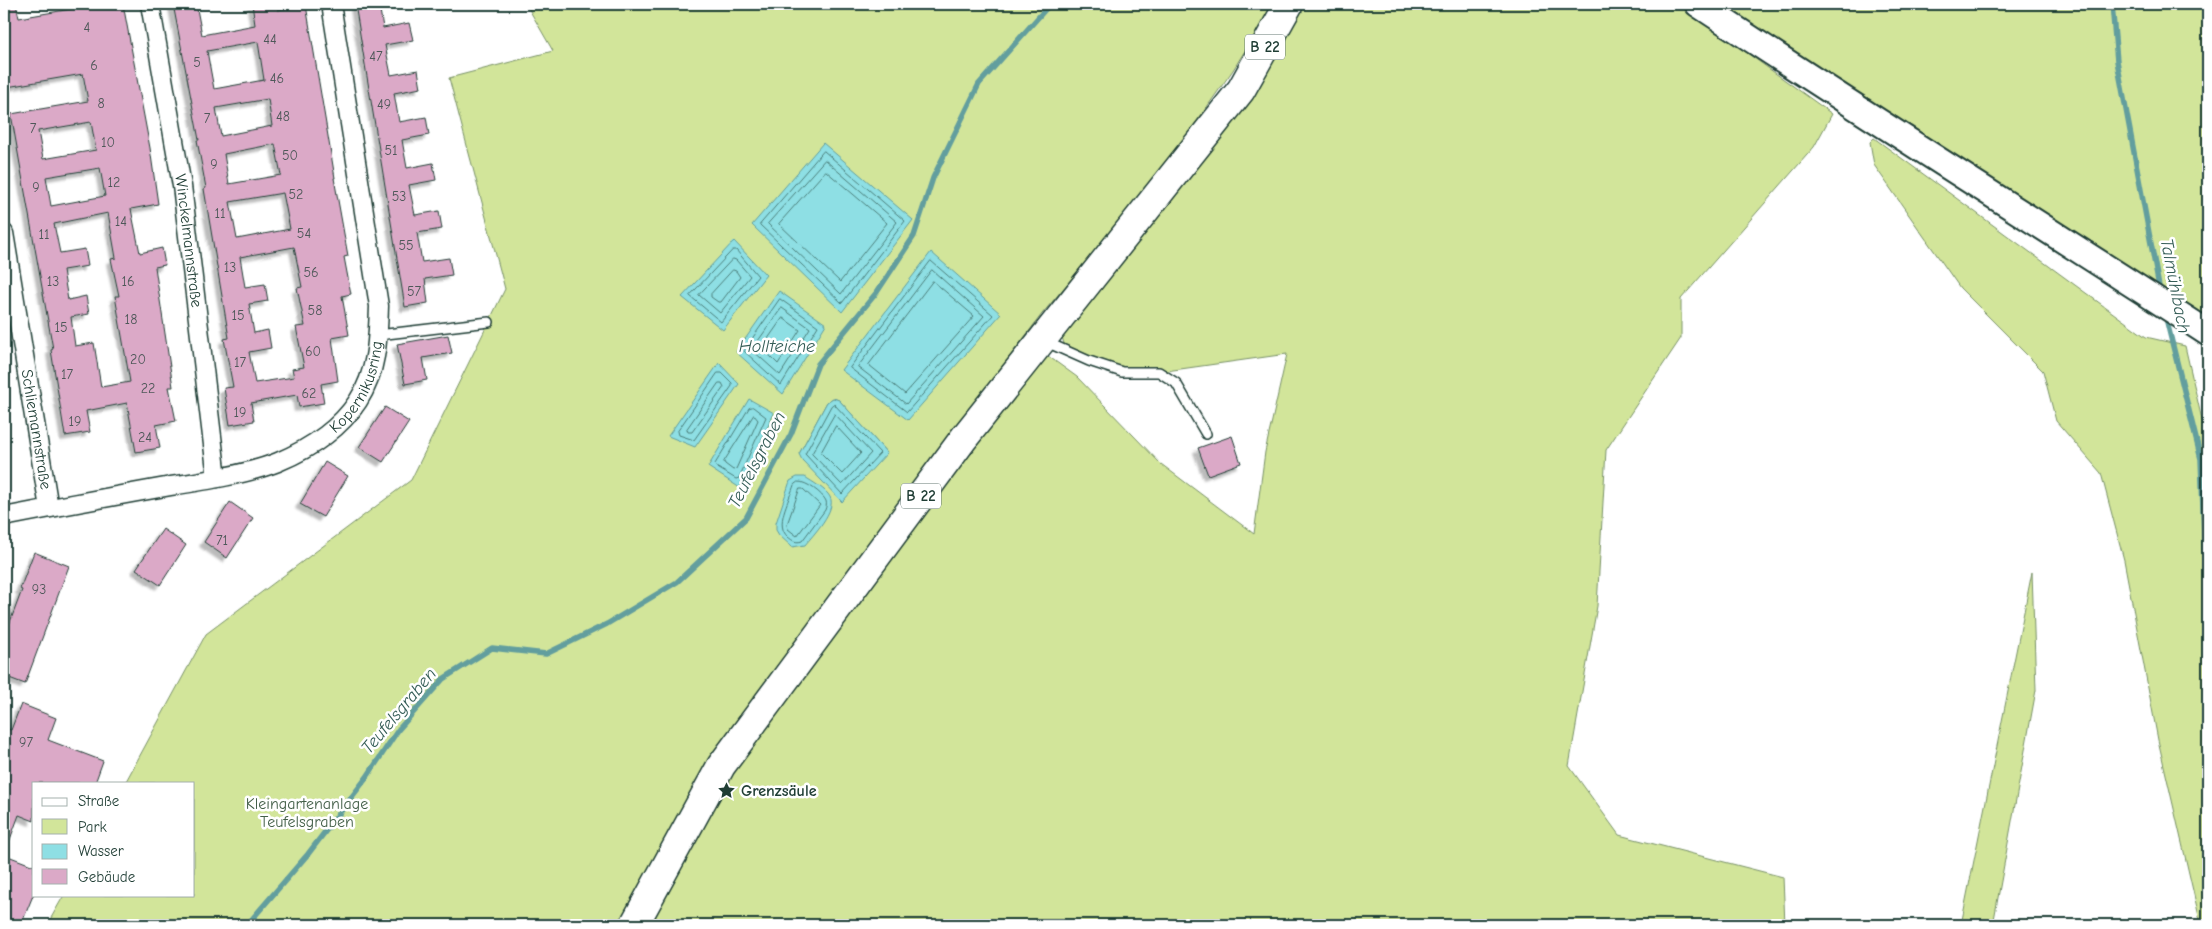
<svg xmlns="http://www.w3.org/2000/svg" width="2212" height="929" font-family="'Comic Neue',sans-serif">
  <defs>
    <filter id="shadow"><feDropShadow dx="-4.5" dy="4.5" stdDeviation="1" flood-color="#0004"/></filter>
  </defs>
  <rect width="100%" height="100%" fill="#fff"/>
  <filter id="ink" filterUnits="userSpaceOnUse"><feTurbulence type="fractalNoise" baseFrequency=".02" numOctaves="2"/><feDisplacementMap in="SourceGraphic" scale="10" xChannelSelector="R" yChannelSelector="G"/><feConvolveMatrix kernelMatrix="1 2 1 2 8 2 1 2 1" color-interpolation-filters="sRGB"/></filter>
  <g filter="url(#ink)">
    <path fill="#d2e59a" stroke="#789167" fill-rule="evenodd" d="M526 4H1274L1233 70 1161 172 1042 314 758 691 715 757 621 925H47L64 895H194V783H125L206 634 411 480 505 289 449 78 553 51ZM833 398 839 400 887 453 799 454 827 402Z
      M1296 4H1679L1832 114 1814 147 1681 299V338L1606 450 1597 606 1569 766 1619 835 1783 877 1785 925H648L741 749 950 472 1048 356 1077 377 1161 464 1254 534 1265 452 1287 354 1159 372H1122L1089 361 1064 344 1061 333Z
      M1716 4H2208V325Z
      M1874 138 2146 337 2185 346 2208 446V925H2201L2158 740 2124 560 2101 473 2056 421 2043 371 1960 288 1874 165 1870 142Z
      M2032 572 2036 690 1993 925H1961Z"/>
    <path fill="#8edfe4" stroke="#629e9e" d="M823 143 913 220 842 312 752 225Z
      M734 241 766 275 723 330 682 297Z
      M931 252 1001 314 908 420 841 370Z
      M779 291 826 324 783 394 736 352Z
      M719 363 739 384 695 447 668 436Z
      M833 398 839 400 887 453 842 502 802 460 799 454 827 402Z
      M749 399 774 413 740 488 708 467Z
      M797 477H805C812 482 826 489 830 497 837 510 813 535 805 545L792 547 779 535 776 530V523L790 481Z"/>
    <g fill="none" stroke-linecap="round" stroke-linejoin="round">
      <path stroke="#4b7e7a" stroke-width="1" d="M824 151 905 221 842 303 760 225Z
        M825 160 897 222 841 294 768 224Z
        M826 171 887 223 840 282 779 224Z
        M733 250H736L758 276 721 322 690 296Z
        M733 259 736 260 750 276 720 313 699 295Z
        M931 261 993 315 907 412 850 368Z
        M733 270 736 271 740 277 721 302H718L711 297V294Z
        M932 270 984 316 906 404 858 367Z
        M933 281 974 316 905 394 869 365Z
        M780 299 818 326 781 385 744 351Z
        M782 308 810 328 780 375 752 350Z
        M783 318 800 330 778 364 762 348Z
        M718 373H722L732 383V386L694 440 679 435 678 431Z
        M719 383H722L724 387 692 432H688L687 429Z
        M834 404 880 453 842 494 805 454 831 406Z
        M753 407 766 417 739 478 736 479 716 467 715 464 749 408Z
        M835 414 871 453 842 485 812 454Z
        M754 415 758 420 736 469 733 470 725 464 724 462Z
        M836 426 861 453 842 474 821 453Z
        M798 482C806 481 823 494 826 501 827 504 826 507 825 510L802 541C796 543 793 541 788 537 774 525 789 501 794 485Z
        M800 489H803L820 505 797 536 788 529 787 525Z"/>
      <path stroke="#629e9e" stroke-width="5.5" d="M2112 4 2117 61 2160 292
        M2165 314 2201 459 2208 634
        M247 925 308 854 367 777 398 730 443 679 492 648 546 654 607 624 677 582 746 518 791 434 818 364 877 292 914 236 933 178 979 84 1050 4"/>
    </g>
    <path fill="#dba9c7" stroke="#1f3d34" fill-rule="evenodd" filter="url(#shadow)" d="M4 4H16L19 18 71 9V4H123L150 148 158 204 131 209 140 253 162 248 165 265 155 267 173 387H169L176 421 156 425 160 448 136 452 127 403 86 411 90 432 65 436 51 350 53 349 11 114 88 101 83 74 7 87 4 70ZM91 122 96 150 43 159 38 131ZM100 168 105 196 51 206 46 177ZM108 213 116 258 111 259 119 296H115L130 382 101 387 94 343 75 346 71 317 89 314 86 296 68 300 63 270 88 266 85 249 60 253 54 224Z
      M173 4H196L202 35 255 25 252 4H277L278 10 306 5 335 178H334L348 256 344 257 351 294 342 296 349 335 332 338 338 381 321 384 324 403 299 407 297 395 251 403 254 421 230 425 224 388 233 387 224 339 229 338 204 189 206 188 197 140H199ZM258 42 264 80 214 89 207 51ZM268 99 272 126 221 136 216 108ZM275 144 281 175 229 184 224 154ZM283 193 290 229 237 239 230 202ZM294 247 302 287 297 288 305 326 296 327 304 367 292 369 294 377 255 383 249 352 271 348 268 330 254 333 249 304 268 301 265 284 245 287 240 257Z
      M355 4H379L383 28 409 23 413 40 385 45 391 75 418 70 421 88 394 93 399 122 426 117 429 135 402 140 407 168 433 163 436 180 409 185 415 215 439 211 442 229 417 233 422 262 449 258 452 275 425 279 428 303 405 307Z
      M448 335 452 353 423 358 427 380 405 384 397 344Z
      M385 407 409 422 383 462 359 447Z
      M1232 436 1241 463 1208 475 1198 448Z
      M325 462 348 476 323 517 300 504Z
      M230 502 253 518 227 558 204 542Z
      M163 529 186 545 160 585 136 569Z
      M34 552 69 566 25 684 4 676V638L22 590 20 589Z
      M21 704 56 718 48 740 103 761 95 783H34V821L19 815 5 853 4 727 11 730Z
      M8 856 34 866V893L21 925H4V866Z"/>
    <g fill="none" stroke-linecap="round" stroke-linejoin="round">
      <defs>
        <path id="service" d="M378 335 489 322
          M1044 341 1089 361 1122 372H1159L1176 383 1206 434"/>
        <g id="minor">
          <path id="s1" d="M150 4 182 186 217 478"/>
          <path id="s2" d="M4 233 49 508"/>
          <path id="s3" d="M4 517C59 506 115 496 171 486 203 481 248 474 278 462 309 449 339 430 358 401 377 372 378 339 379 306L331 4"/>
        </g>
        <path id="secondary" d="M1698 4C1867 116 2038 223 2208 333"/>
        <path id="primary" d="M634 925 721 766 964 438 1241 90 1289 4"/>
      </defs>
      <use href="#service" stroke="#1f3d34" stroke-width="12"/>
      <use href="#minor" stroke="#1f3d34" stroke-width="21"/>
      <use href="#secondary" stroke="#1f3d34" stroke-width="29"/>
      <use href="#primary" stroke="#1f3d34" stroke-width="31"/>
      <use href="#service" stroke="#fff" stroke-width="9"/>
      <use href="#minor" stroke="#fff" stroke-width="18"/>
      <use href="#secondary" stroke="#fff" stroke-width="25"/>
      <use href="#primary" stroke="#fff" stroke-width="28"/>
    </g>
  </g>
  <defs>
    <symbol id="sight-bare" viewBox="-9 -9 18 18"><path d="M0-6L1.8-2.2L6-1.7L2.9 1.2L3.7 5.4L0 3.3L-3.7 5.4L-2.9 1.2L-6-1.7L-1.8-2.2Z" fill="#1f3d34" stroke="#fff" stroke-width="2.5" paint-order="stroke"/></symbol>
  </defs>
  <g fill-rule="evenodd">
    <use href="#sight-bare" x="714" y="778" width="25" height="25"/>
  </g>
  <g text-anchor="middle" dominant-baseline="central" stroke-width="5" stroke-linejoin="round" paint-order="stroke">
    <g font-size="14" fill="#4e5859">
      <text x="87" y="27">4</text>
      <text x="270" y="39">44</text>
      <text x="376" y="56">47</text>
      <text x="197" y="62">5</text>
      <text x="94" y="65">6</text>
      <text x="277" y="78">46</text>
      <text x="101" y="103">8</text>
      <text x="384" y="104">49</text>
      <text x="283" y="116">48</text>
      <text x="207" y="118">7</text>
      <text x="33" y="128">7</text>
      <text x="108" y="142">10</text>
      <text x="391" y="150">51</text>
      <text x="290" y="155">50</text>
      <text x="214" y="164">9</text>
      <text x="114" y="182">12</text>
      <text x="36" y="187">9</text>
      <text x="296" y="194">52</text>
      <text x="399" y="196">53</text>
      <text x="220" y="213">11</text>
      <text x="121" y="221">14</text>
      <text x="304" y="233">54</text>
      <text x="44" y="234">11</text>
      <text x="406" y="245">55</text>
      <text x="230" y="267">13</text>
      <text x="311" y="272">56</text>
      <text x="53" y="281">13</text>
      <text x="128" y="281">16</text>
      <text x="414" y="291">57</text>
      <text x="315" y="310">58</text>
      <text x="238" y="315">15</text>
      <text x="131" y="319">18</text>
      <text x="61" y="327">15</text>
      <text x="313" y="351">60</text>
      <text x="138" y="359">20</text>
      <text x="240" y="362">17</text>
      <text x="67" y="374">17</text>
      <text x="148" y="388">22</text>
      <text x="309" y="393">62</text>
      <text x="240" y="412">19</text>
      <text x="75" y="421">19</text>
      <text x="145" y="437">24</text>
      <text x="222" y="540">71</text>
      <text x="39" y="589">93</text>
      <text x="26" y="742">97</text>
    </g>
    <g fill="#fff" stroke="#627771" stroke-width="1">
      <rect x="1245" y="34.5" width="40" height="25" rx="4"/>
      <rect x="901" y="483.5" width="40" height="25" rx="4"/>
    </g>
    <g font-size="15" font-weight="bold" fill="#1f3d34">
      <text x="1265" y="47">B 22</text>
      <text x="921" y="496">B 22</text>
    </g>
    <g font-size="16" fill="#1f3d34" stroke="#fff">
      <text stroke="none"><textPath href="#s1" startOffset="240">Winckelmannstraße</textPath></text>
      <text stroke="none"><textPath href="#s3" startOffset="394">Kopernikusring</textPath></text>
      <text stroke="none"><textPath href="#s2" startOffset="199">Schliemannstraße</textPath></text>
    </g>
    <g font-size="16" font-weight="bold" fill="#1f3d34" stroke="#fff" text-anchor="start">
      <text x="741" y="791">Grenzsäule</text>
    </g>
    <g font-size="16" fill="#435f48" stroke="#fff">
      <text x="307" y="804">Kleingartenanlage<tspan x="307" dy="18">Teufelsgraben</tspan></text>
    </g>
    <g font-size="18" font-style="italic" fill="#355d57" stroke="#fff">
      <text transform="translate(2175 286) rotate(79)">Talmühlbach</text>
      <text x="777" y="346">Hollteiche</text>
      <text transform="translate(757 460) rotate(-63)">Teufelsgraben</text>
      <text transform="translate(399 711) rotate(-50)">Teufelsgraben</text>
    </g>
  </g>
  <rect width="2212" height="929" fill="none" stroke="#fff" stroke-width="20"/>
  <rect x="10" y="10" width="2192" height="909" fill="none" stroke="#1f3d34" stroke-width="2" filter="url(#ink)"/>
  <rect x="32" y="782" width="162" height="115" fill="#ffffff" stroke="#a5b1ae"/>
  <rect x="42" y="798" width="25" height="8" fill="#ffffff" stroke="#a5b1ae"/>
  <text x="78" y="806" font-size="15" fill="#1f3d34">Straße</text>
  <rect x="42" y="819" width="25" height="15" fill="#d2e59a" stroke="#a5b1ae"/>
  <text x="78" y="832" font-size="15" fill="#1f3d34">Park</text>
  <rect x="42" y="844" width="25" height="15" fill="#8edfe4" stroke="#a5b1ae"/>
  <text x="78" y="856" font-size="15" fill="#1f3d34">Wasser</text>
  <rect x="42" y="869" width="25" height="15" fill="#dba9c7" stroke="#a5b1ae"/>
  <text x="78" y="882" font-size="15" fill="#1f3d34">Gebäude</text>
</svg>
